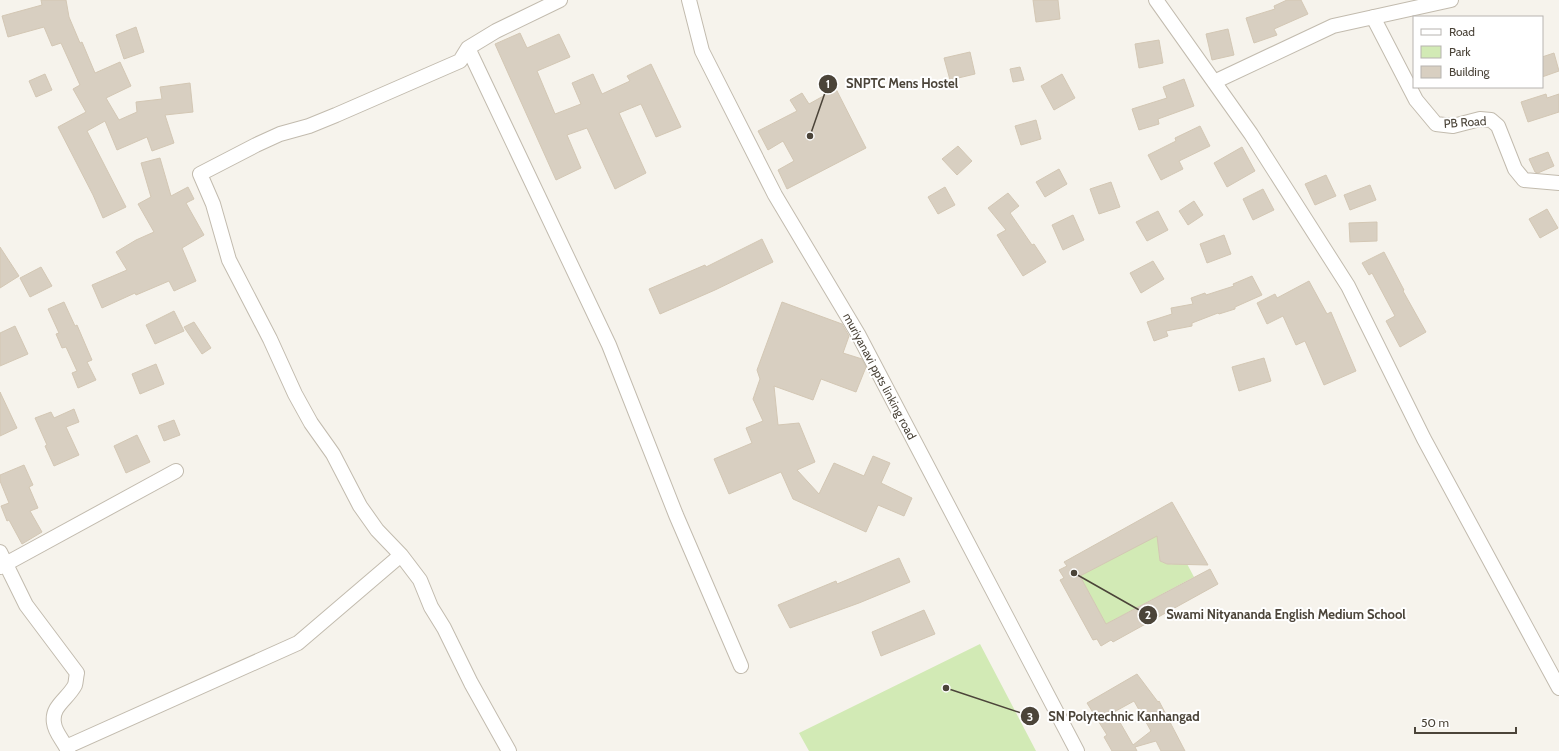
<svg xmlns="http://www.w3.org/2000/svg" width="1559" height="751" font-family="Cabin,sans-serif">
  <rect width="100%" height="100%" fill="#f6f3ec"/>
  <path fill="#d2eab5" d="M1166 530 1165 545 1159 551 1160 561C1170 566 1175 565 1185 560L1194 577 1106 624 1080 576Z
    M980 644 1036 751H809L799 733Z"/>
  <path fill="#d8cfc1" stroke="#d3c7b4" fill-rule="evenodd" d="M41 0H66L69 17 80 43 82 42 95 73 120 62 131 86 106 98 119 120 137 112 136 102 162 99 160 87 190 83 193 112 165 115 174 143 152 151 147 137 117 150 105 121 87 131 126 207 103 218 93 195 58 127 86 112 73 89 80 85 61 43 52 46 44 27 8 37 2 16 42 5Z
    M1033 0H1058L1060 19 1036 22Z
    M1287 0H1301L1308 14 1274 29 1277 35 1254 43 1246 18 1275 9 1274 6Z
    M136 27 144 52 124 59 116 35Z
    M1228 29 1234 55 1212 60 1206 34Z
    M520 33 527 48 559 34 570 57 537 71 555 114 581 104 572 83 593 74 602 94 630 81 627 76 651 64 681 127 656 137 641 104 619 113 646 173 615 189 587 128 567 135 581 168 556 180 495 44Z
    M1159 40 1163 63 1139 68 1135 44Z
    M970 52 975 74 950 80 944 58Z
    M1554 53 1559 71 1542 77V57Z
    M1020 67 1024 80 1013 82 1010 69Z
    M45 74 52 90 36 97 29 81Z
    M1062 74 1075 98 1054 110 1041 86Z
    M1184 79 1194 106 1158 119 1159 124 1139 130 1132 109 1167 98 1163 87Z
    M836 89 866 148 787 189 778 170 794 161 783 141 768 150 758 131 797 111 790 100 802 93 809 104Z
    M1546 94 1547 98 1559 94V112L1528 122 1521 102Z
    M1036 120 1041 139 1021 145 1015 126Z
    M1200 126 1210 146 1179 161 1183 169 1161 180 1148 155 1176 141 1175 138Z
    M958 146 972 161 957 175 942 159Z
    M1242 147 1255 171 1227 187 1214 163Z
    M1548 152 1554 166 1538 173 1535 172 1529 159Z
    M160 158 171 196 188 187 194 199 186 203 204 235 182 248 196 281 174 291 169 281 136 295 135 293 102 308 92 285 127 270 116 252 136 240 154 232 138 204 151 197 141 163Z
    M1059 169 1067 184 1045 197 1036 182Z
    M1326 175 1336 196 1315 205 1305 184Z
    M1111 182 1120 207 1099 214 1090 189Z
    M1370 185 1376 200 1350 210 1344 195Z
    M945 187 955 205 938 214 928 197Z
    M1263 189 1274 210 1253 220 1243 199Z
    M1008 193 1019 206 1010 213 1032 245 1034 244 1046 262 1023 276 997 235 1006 230 988 208Z
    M1194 201 1203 215 1188 225 1179 211Z
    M1547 209 1558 228 1540 238 1529 219Z
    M1158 211 1168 230 1147 241 1136 222Z
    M1073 215 1084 240 1063 250 1052 225Z
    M1377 222V241L1350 242 1349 223Z
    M1224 235 1231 254 1207 263 1200 244Z
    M762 239 773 262 715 290 660 314 649 289 705 265 706 267Z
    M0 247 19 276 0 288Z
    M1384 252 1404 290 1403 291 1426 332 1400 347 1386 321 1395 316 1372 273 1369 275 1362 263Z
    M1153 261 1164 279 1141 293 1130 273Z
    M41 267 52 286 30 297 20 278Z
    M1252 276 1262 295 1235 307V309L1219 314 1218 313 1192 323V326L1166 331 1168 336 1154 341 1147 322 1172 314 1171 308 1193 304 1191 298 1205 293 1206 295 1234 286 1233 284Z
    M1309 281 1327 314 1331 312 1356 371 1324 385 1305 341 1296 345 1283 316 1267 324 1257 303 1275 294 1277 298Z
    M64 302 75 326 77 325 92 360 87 362 96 380 78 388 72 373 77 371 66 347 62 348 56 334 59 333 48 309Z
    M782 302 842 324 849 336 843 353 862 359 866 367 856 392 821 379 813 400 774 386 778 425 799 423 815 462 797 470 819 494 834 463 864 476 873 456 890 463 881 483 912 498 904 516 878 505 866 532 793 499 781 472 729 494 714 459 752 443 746 428 763 421 753 399 760 379 757 370Z
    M174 311 184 331 155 344 146 325Z
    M194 322 211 348 202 354 184 327Z
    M15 326 28 354 0 366V333Z
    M1264 358 1271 381 1239 391 1232 367Z
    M156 364 164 384 140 394 132 374Z
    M0 392 17 428 0 436Z
    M74 409 79 422 66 427 79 455 54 466 45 446 47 445 35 418 51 412 54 418Z
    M174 420 180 435 164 441 158 426Z
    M137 435 150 462 126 473 114 446Z
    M24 465 33 485 29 487 38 508 30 511 42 532 22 544 9 520 7 521 1 506 9 503 0 481V475Z
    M1172 502 1208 565 1167 564 1160 561 1157 536 1080 576 1106 624 1210 569 1218 584 1113 642 1111 640 1101 646 1097 639 1093 640 1060 580 1064 578 1059 570 1067 566 1064 562Z
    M899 558 910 582 859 603 790 628 778 605 836 581 837 584Z
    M924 610 935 634 881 656 872 632Z
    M1137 674 1158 702 1159 701 1185 751H1161L1156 741 1135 747 1137 751H1112L1104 737 1107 735 1087 703ZM1134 701 1151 731 1133 745 1114 712Z"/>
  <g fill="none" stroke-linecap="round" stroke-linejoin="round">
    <defs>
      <path id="street" d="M689 0 702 51 775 195 858 334 1077 751
        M1156 0 1251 134 1348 286 1424 439 1559 688
        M1373 17 1416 100 1436 124 1453 126 1480 119 1491 120 1498 126 1515 169 1524 180 1559 183
        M468 48 609 345 676 515 741 666
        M1214 82 1333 26 1451 0
        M0 552 26 605 77 673C76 677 76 682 75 685 68 699 51 706 54 723 55 733 64 741 68 751
        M0 567 176 471
        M66 747 298 643 401 555
        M509 751 471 683 444 628 431 607 420 580 401 555 377 530 360 506 333 454 311 423 295 394 270 339 229 260 213 204 200 174 256 145 280 134 309 126 336 115 460 61 468 48 496 31 560 0"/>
    </defs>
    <use href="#street" stroke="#c2bbae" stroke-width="16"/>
    <use href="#street" stroke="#fff" stroke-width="14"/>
  </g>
  <g text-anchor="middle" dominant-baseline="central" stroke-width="4" stroke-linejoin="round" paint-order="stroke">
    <g font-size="12" fill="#4b4439" stroke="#fff">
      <text transform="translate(1465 122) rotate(-4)">PB Road</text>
      <text transform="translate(880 376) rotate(62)">muriyanavi ppts linking road</text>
    </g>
  </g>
  <path fill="none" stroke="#4b4439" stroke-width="1.5" d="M810 136L828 84M1074 573L1148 615M946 688L1030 716"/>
  <g fill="#4b4439" stroke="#fff" stroke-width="1.5">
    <circle cx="810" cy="136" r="4"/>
    <circle cx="1074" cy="573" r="4"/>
    <circle cx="946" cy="688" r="4"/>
    <circle cx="828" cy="84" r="10"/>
    <circle cx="1148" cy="615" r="10"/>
    <circle cx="1030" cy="716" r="10"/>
  </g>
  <g font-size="12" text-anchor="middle" font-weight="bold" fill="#fff">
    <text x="828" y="88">1</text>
    <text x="1148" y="619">2</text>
    <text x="1030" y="721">3</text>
  </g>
  <g font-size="13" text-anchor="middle" font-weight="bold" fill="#4b4439" stroke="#fff" stroke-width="4" stroke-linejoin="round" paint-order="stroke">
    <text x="902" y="88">SNPTC Mens Hostel</text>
    <text x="1286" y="619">Swami Nityananda English Medium School</text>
    <text x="1124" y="721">SN Polytechnic Kanhangad</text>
  </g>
  <rect x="1413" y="16" width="130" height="72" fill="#ffffff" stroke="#b7b4b0"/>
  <rect x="1421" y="29" width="20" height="6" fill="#ffffff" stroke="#b7b4b0"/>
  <text x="1449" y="36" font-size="12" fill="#4b4439">Road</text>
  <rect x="1421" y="46" width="20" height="12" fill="#d2eab5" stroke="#b7b4b0"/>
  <text x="1449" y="56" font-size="12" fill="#4b4439">Park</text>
  <rect x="1421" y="66" width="20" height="12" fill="#d8cfc1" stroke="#b7b4b0"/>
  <text x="1449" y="76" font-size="12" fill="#4b4439">Building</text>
  <path d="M1415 727v6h101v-6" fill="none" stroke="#4b4439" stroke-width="2"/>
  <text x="1421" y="727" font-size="12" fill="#4b4439" stroke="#ffffff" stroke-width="3" paint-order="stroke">50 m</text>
</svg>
